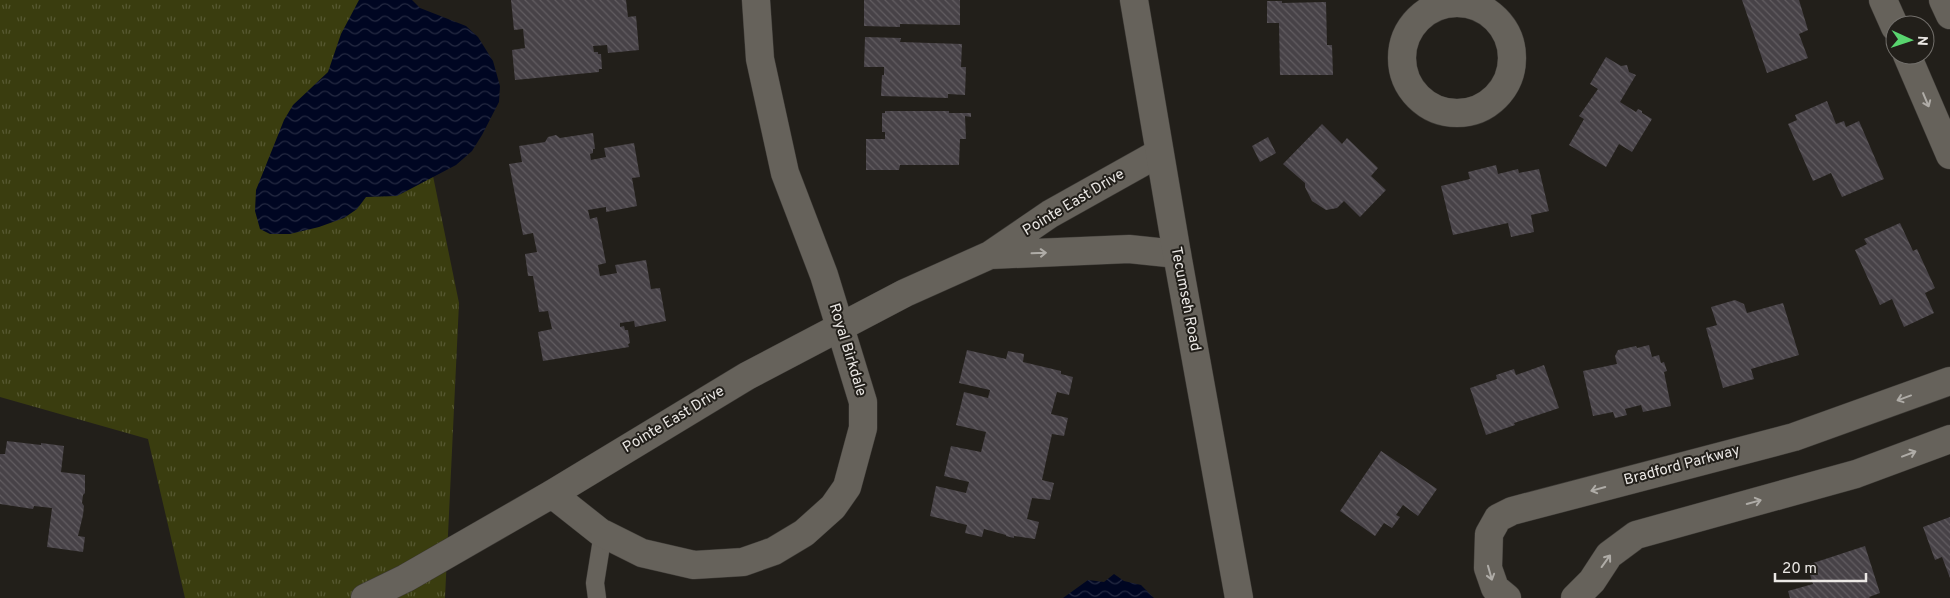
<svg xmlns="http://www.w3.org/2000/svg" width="1950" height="598" font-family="Overpass,sans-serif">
  <defs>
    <pattern id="grass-tufts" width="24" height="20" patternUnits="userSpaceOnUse" patternTransform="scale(1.25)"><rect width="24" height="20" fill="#3a3d0f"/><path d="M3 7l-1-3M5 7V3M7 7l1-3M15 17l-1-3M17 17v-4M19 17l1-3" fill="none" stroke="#575932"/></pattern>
    <pattern id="water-waves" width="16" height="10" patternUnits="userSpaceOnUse" patternTransform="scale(1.25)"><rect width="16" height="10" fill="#000622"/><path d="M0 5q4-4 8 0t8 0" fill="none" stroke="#252a42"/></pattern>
    <pattern id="building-back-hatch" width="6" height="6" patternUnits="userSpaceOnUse" patternTransform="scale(1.25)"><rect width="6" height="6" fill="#474247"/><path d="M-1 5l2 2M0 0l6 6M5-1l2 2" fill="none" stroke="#625d61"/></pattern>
  </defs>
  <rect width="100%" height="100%" fill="#221f1a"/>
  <path fill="url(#grass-tufts)" d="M0 0H397L459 303 445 598H185L148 439 0 397Z"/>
  <path fill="url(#water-waves)" d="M359 0H412L420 8 466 26 478 37 493 61 500 86 499 102 482 135 472 151 456 165 397 196 366 197 357 209 344 218 319 227 290 234H270L260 229 255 211 256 190 284 120 293 105 328 72 341 34Z
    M1114 574 1124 581 1141 585 1154 598H1063L1088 580 1104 582Z"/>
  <path fill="url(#building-back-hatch)" d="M511 0H626L628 17 636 16 639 50 608 53 607 45 593 46 594 52H598V54H601L602 69H599V72L515 80 512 50 525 48 523 29 514 30Z
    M864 0H960V25L900 24V27L864 26Z
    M1742 0H1799L1808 30 1799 34 1808 58 1767 73Z
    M1267 1H1282V3L1326 2 1327 45H1332L1333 75H1280L1279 23H1267Z
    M865 37 901 38 900 42 962 44 961 67H966L965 95 948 94V98L881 96 882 75H884V67H864Z
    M1606 57 1621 66 1627 65 1629 72 1636 75 1620 102 1636 112 1638 109 1642 111V113L1652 119 1632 152 1619 144 1606 167 1569 145 1584 119 1579 116 1598 89 1590 84Z
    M1827 101 1836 124 1844 121 1846 127 1859 121 1884 179 1842 197 1831 173 1813 181 1788 124 1797 120 1795 115Z
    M885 111H949V113H971V117L965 116 966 139H960L959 165H900L899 170H866V139H885V132H882V113H885Z
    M1322 124 1342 144 1347 138 1378 168 1371 176 1386 190 1360 217 1344 201 1337 208 1326 210 1312 201 1305 187V183L1283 164Z
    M593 133 595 149H593V153L590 154 591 160 606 157 604 148 634 143 640 177 632 178 637 206 606 212V207L588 210 590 219 597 217 606 263 598 265 600 276 617 273 615 265 646 260 651 289 660 288 666 321 635 327 634 321 620 323V327L624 326 625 330H628L630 343 628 344 629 347 543 361 538 332 552 329 548 311 539 312 533 276H528L525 254 537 252 533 233 523 235 509 164 522 162 519 146 545 142 548 137 556 135 560 138Z
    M1268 137 1276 153 1260 162 1252 146Z
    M1496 165 1498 174 1518 169 1519 173 1539 169 1549 211 1531 215 1534 232 1511 237 1508 223 1453 235 1441 186 1470 179 1468 172Z
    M1900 223 1913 251 1917 249 1935 288 1925 293 1934 313 1904 327 1892 299 1880 305 1855 250 1867 244 1864 239Z
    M1735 300 1744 304 1747 313 1783 303 1799 355 1751 369 1754 379 1723 388 1706 328 1717 325 1711 307Z
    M1649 345 1652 357 1659 355 1661 363 1664 362 1667 371 1664 372 1671 406 1643 412 1641 405 1625 409 1627 415 1615 418 1613 412 1593 416 1583 371 1617 364 1615 356 1618 350 1636 346 1637 348Z
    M967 350 1006 359 1008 351 1024 354 1023 362 1061 371V374L1073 377 1069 395 1057 392 1051 414 1068 418 1064 436 1052 434 1042 480 1054 483 1050 500 1032 498 1027 519 1039 522 1035 539 1014 536V538L1006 536V535L984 529 982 537 965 533 967 525 930 516 936 486 966 493 969 482 944 476 951 446 981 452 986 432 956 425 964 392 988 398 990 390 959 383Z
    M1544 365 1559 408 1514 423 1515 425 1486 435 1470 388 1497 379 1496 375 1514 369 1516 375Z
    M7 441 41 445V443L64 446 61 472 85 475V493L83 495 82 503 84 506 83 515 78 536 85 537 83 552 47 547 52 508 34 506 33 509 0 504V454H5Z
    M1381 451 1437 489 1418 516 1403 505 1396 515 1400 517 1392 528 1384 523 1375 536 1340 511Z
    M1950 517V578L1942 557 1935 560 1923 527Z
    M1865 546 1880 593 1869 597 1870 598H1790L1788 591 1813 584 1807 565Z"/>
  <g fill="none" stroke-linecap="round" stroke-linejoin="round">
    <defs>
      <path id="lane" d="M597 598 595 583 603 533"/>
      <path id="street" d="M1883 0 1895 27
        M1943 0 1950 15
        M1402 58a55 55 0 1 1 110 0a55 55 0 1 1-110 0Z
        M1907 55 1950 155
        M990 255 1129 249 1177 254
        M552 494 600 532 642 553 694 565 743 562 774 551 804 533 833 507 847 487 863 428V402L824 275 785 173 760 59 756 0
        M365 598 406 578 552 494 747 376 905 293 990 255 1050 214 1159 153
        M1507 598 1495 588 1488 568 1489 534 1498 518 1512 511 1794 437 1950 381
        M1575 598 1592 581 1609 555 1636 535 1856 474 1950 439"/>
      <path id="secondary" d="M1134 0 1177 254 1239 598"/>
    </defs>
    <use href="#lane" stroke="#3d3a36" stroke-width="19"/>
    <use href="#street" stroke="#3d3a36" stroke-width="29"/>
    <use href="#secondary" stroke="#3d3a36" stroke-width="29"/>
    <use href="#lane" stroke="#66625b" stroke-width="18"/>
    <use href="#street" stroke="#66625b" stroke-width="28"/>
    <use href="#secondary" stroke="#66625b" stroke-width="28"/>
  </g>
  <defs><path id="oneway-shaft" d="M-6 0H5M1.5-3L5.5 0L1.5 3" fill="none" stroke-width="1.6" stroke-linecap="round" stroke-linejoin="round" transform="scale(1.25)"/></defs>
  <g stroke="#afaca7">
    <use href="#oneway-shaft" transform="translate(1926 100) rotate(67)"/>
    <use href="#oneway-shaft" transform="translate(1039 253) rotate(-2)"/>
    <use href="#oneway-shaft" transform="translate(1904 398) rotate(160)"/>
    <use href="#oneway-shaft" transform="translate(1909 454) rotate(-21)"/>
    <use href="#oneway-shaft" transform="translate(1598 489) rotate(165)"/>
    <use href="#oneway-shaft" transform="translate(1754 502) rotate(-15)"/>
    <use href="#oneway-shaft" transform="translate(1606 561) rotate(-54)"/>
    <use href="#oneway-shaft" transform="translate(1490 573) rotate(74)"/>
  </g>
  <g text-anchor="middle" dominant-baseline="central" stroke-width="4" stroke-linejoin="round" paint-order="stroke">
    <g font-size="15" fill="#ebe8e5" stroke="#221f1a">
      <text transform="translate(1074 203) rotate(-31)">Pointe East Drive</text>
      <text transform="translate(1185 299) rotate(79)">Tecumseh Road</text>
      <text transform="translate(847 350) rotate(73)">Royal Birkdale</text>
      <text transform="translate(674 420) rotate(-31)">Pointe East Drive</text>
      <text transform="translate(1682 466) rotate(-15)">Bradford Parkway</text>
    </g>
  </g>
  <g transform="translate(1910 40) rotate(93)"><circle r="24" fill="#221f1a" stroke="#726f6b"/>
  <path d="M0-4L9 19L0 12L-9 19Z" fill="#59d56f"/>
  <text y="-8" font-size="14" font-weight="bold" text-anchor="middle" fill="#ebe8e5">N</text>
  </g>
  <path d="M1775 573v8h91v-8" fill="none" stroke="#ebe8e5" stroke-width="2.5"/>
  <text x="1782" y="573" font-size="15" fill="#ebe8e5" stroke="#221f1a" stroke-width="4" paint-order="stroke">20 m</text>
</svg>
